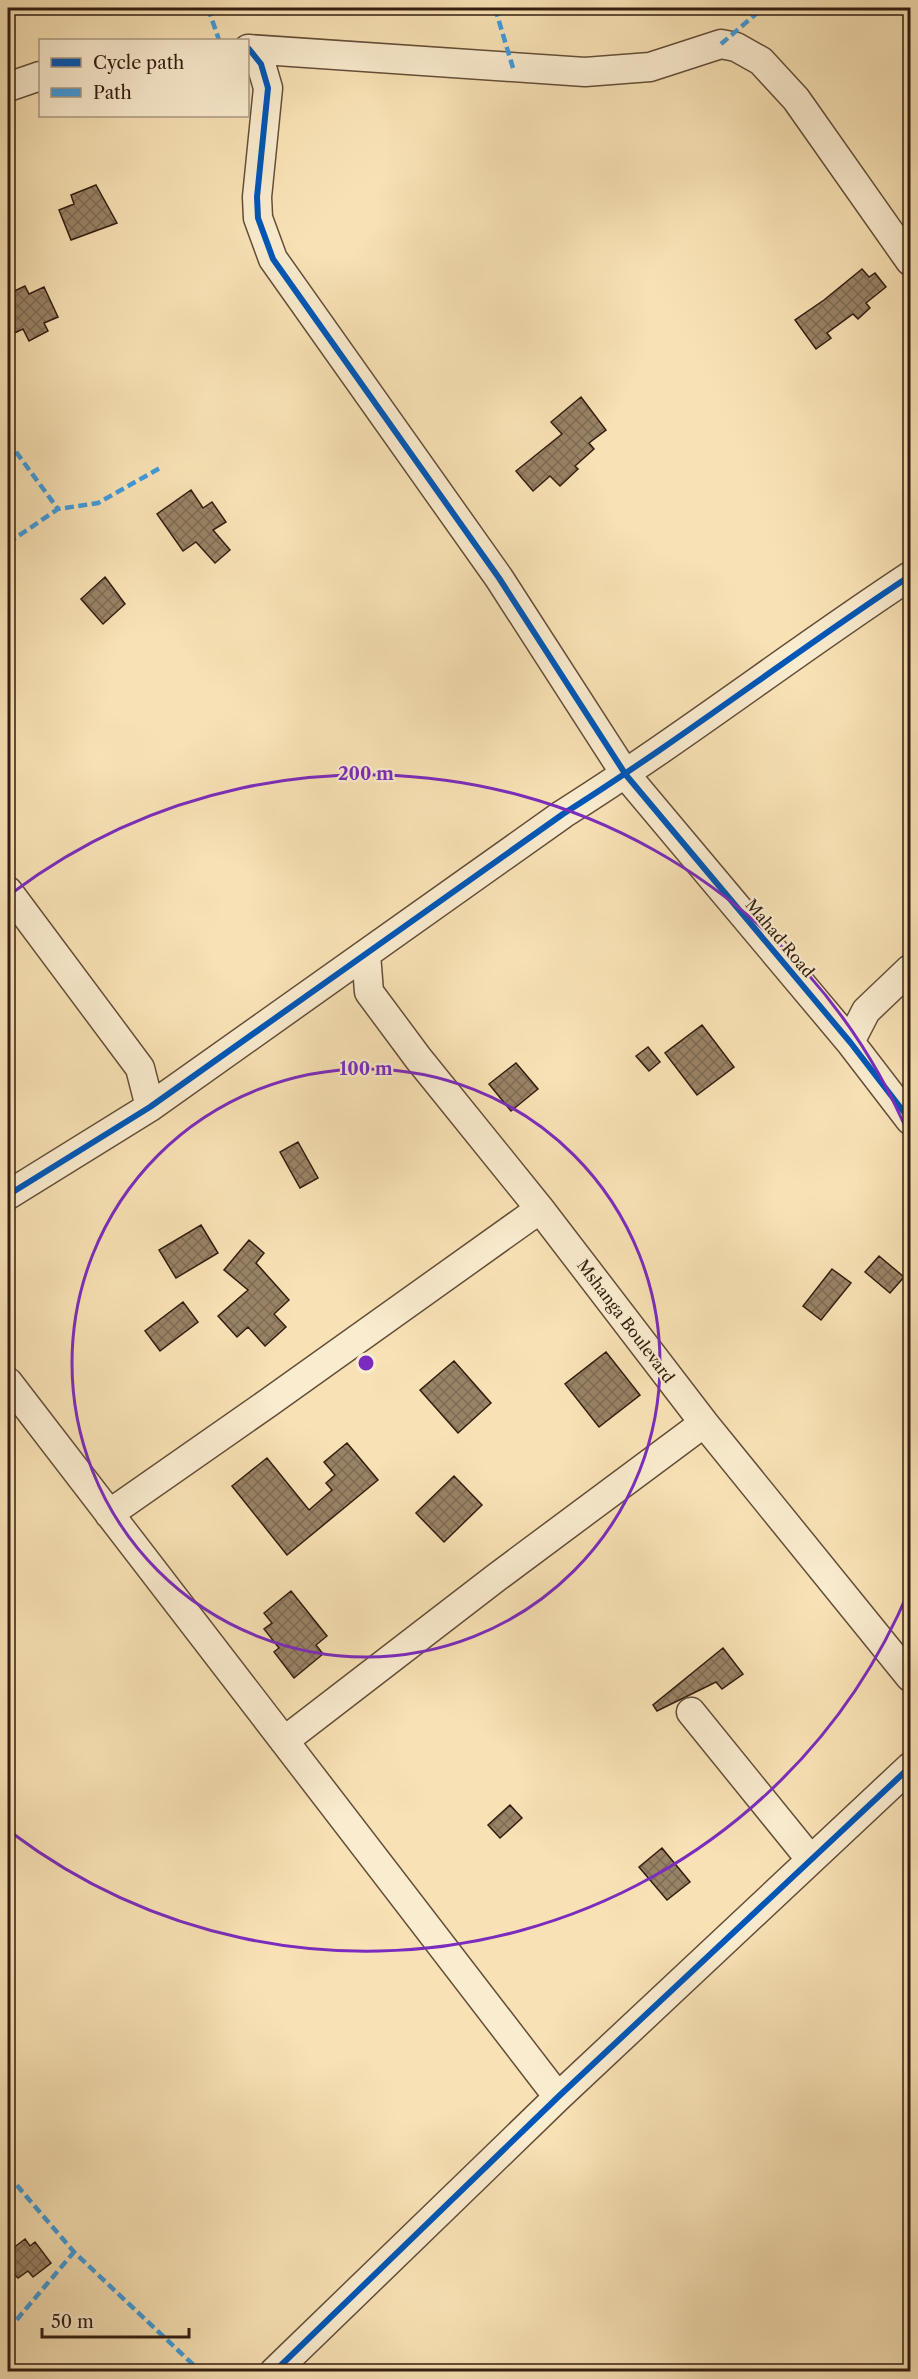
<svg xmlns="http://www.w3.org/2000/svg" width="918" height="2379" font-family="'Libre Caslon Text',serif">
  <defs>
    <pattern id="building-cross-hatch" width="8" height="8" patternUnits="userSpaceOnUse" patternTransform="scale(1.5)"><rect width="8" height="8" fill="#998366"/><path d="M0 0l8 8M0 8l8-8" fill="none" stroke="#7d6b53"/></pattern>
  </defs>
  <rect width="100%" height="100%" fill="#f8e2b5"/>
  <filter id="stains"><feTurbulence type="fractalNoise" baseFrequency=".00333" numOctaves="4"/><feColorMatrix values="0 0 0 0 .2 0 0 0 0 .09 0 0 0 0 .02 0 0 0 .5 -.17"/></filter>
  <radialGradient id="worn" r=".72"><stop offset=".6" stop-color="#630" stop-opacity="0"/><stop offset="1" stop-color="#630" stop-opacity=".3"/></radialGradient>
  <path fill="url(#building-cross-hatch)" stroke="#321d10" stroke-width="1.5" d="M96 185 117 223 71 240 59 210 74 204 71 195Z
    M862 269 869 277 875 273 886 287 866 303 870 308 858 319 853 314 827 333 831 338 816 349 795 320 824 300Z
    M25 286 29 294 44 287 58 317 44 323 48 331 29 341 23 329 8 336V294Z
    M581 397 606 430 589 443 594 449 575 466 578 469 560 486 550 476 533 491 516 471 562 434 551 422Z
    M191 490 203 508 212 502 226 522 213 530 230 550 215 563 196 542 183 551 157 514Z
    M105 577 125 604 103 624 81 599Z
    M702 1025 734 1067 697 1095 665 1053Z
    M648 1047 660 1062 649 1071 636 1056Z
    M516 1063 538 1089 511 1111 489 1084Z
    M298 1142 318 1178 300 1188 280 1152Z
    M201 1225 218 1253 176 1278 159 1250Z
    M249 1240 264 1253 256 1263 289 1300 274 1314 286 1327 265 1346 248 1327 237 1337 218 1316 248 1290 224 1270Z
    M879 1256 904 1277 890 1293 865 1272Z
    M832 1269 851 1283 821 1320 803 1306Z
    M183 1302 198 1322 160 1351 145 1331Z
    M606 1352 640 1395 599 1427 565 1384Z
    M454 1361 491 1403 458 1433 420 1390Z
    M347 1443 378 1480 287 1555 232 1486 267 1458 309 1510 332 1490 326 1483 335 1475 324 1462Z
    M454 1476 482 1505 444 1542 416 1513Z
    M291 1591 327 1636 316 1645 323 1654 294 1678 274 1652 279 1648 264 1629 272 1623 264 1613Z
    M723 1648 743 1674 722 1689 716 1682 657 1711 653 1705Z
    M510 1805 522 1818 500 1838 488 1825Z
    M662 1848 690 1882 667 1900 639 1867Z
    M25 2239 30 2246 35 2242 51 2263 33 2277 28 2271 18 2278 8 2268V2252Z"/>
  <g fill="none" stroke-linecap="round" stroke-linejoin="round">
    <defs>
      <path id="minor" d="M248 49 585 72 650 67 721 44 736 47 761 61 796 99 910 261
        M249 49 261 64 268 88 257 197 258 218 273 259 499 578 626 775 850 1042 910 1120
        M8 87 40 76
        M8 891 140 1068 150 1107
        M366 954 369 992 418 1058 540 1209 704 1423 910 1677
        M850 1042 866 1011 910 969
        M8 1195 150 1107 563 814C682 739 793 653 910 576
        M8 1382 558 2097
        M109 1514 268 1403 540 1209
        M691 1712 811 1860
        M284 1741 497 1577 704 1423
        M274 2372 558 2097 910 1767"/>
    </defs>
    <use href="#minor" stroke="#644e39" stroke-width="31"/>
    <use href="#minor" stroke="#faeccf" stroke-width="28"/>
    <path stroke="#3e9bde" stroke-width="4.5" stroke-dasharray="9 4.5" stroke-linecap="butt" d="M208 8 219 40
      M495 8 513 68
      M721 44 763 8
      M8 441 58 509
      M8 543 58 509 98 503 160 468
      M8 2175 74 2252 201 2372
      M8 2330 74 2252"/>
    <defs>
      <path id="cycleway" d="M249 49 261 64 268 88 257 197 258 218 273 259 499 578 626 775 850 1042 910 1120
        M8 1195 150 1107 563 814C682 739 793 653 910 576
        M274 2372 558 2097 910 1767"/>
    </defs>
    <use href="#cycleway" stroke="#faeccf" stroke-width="10"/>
    <use href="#cycleway" stroke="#0057b8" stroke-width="6"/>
  </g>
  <g fill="none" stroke="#7b2cbf" stroke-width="3">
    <circle cx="366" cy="1363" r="294"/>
    <path d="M910 1588A589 589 0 0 1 12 1833M12 893A589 589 0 0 1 910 1138"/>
  </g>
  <g text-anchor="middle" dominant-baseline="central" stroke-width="4.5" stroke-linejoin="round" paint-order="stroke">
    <g font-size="16" fill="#321d10" stroke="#faeccf">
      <text transform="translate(780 938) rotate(50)">Mahad Road</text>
      <text transform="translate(626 1321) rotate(53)">Mshanga Boulevard</text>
    </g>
  </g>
  <circle cx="366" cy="1363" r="9" fill="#7b2cbf" stroke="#faeccf" stroke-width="3"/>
  <g font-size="18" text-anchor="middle" font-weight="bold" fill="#7b2cbf" stroke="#faeccf" stroke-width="4.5" stroke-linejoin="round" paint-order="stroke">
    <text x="366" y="780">200 m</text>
    <text x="366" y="1075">100 m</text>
  </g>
  <rect width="918" height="2379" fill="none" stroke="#f8e2b5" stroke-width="30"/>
  <rect x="9" y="9" width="900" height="2361" fill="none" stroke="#321d10" stroke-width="3"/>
  <rect x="15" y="15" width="888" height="2349" fill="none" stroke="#321d10" stroke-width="1.5"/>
  <rect x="39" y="39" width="210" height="78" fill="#faeccf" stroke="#aa9983" stroke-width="1.5"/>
  <rect x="51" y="58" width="30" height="9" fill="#0057b8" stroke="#aa9983" stroke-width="1.5"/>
  <text x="93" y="69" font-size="18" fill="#321d10">Cycle path</text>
  <rect x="51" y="88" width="30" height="9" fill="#3e9bde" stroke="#aa9983" stroke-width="1.5"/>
  <text x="93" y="99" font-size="18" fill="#321d10">Path</text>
  <path d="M42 2328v9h147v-9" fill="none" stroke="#321d10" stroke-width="3"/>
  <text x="51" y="2328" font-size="18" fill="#321d10" stroke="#faeccf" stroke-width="4.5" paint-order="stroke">50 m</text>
  <rect width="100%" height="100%" filter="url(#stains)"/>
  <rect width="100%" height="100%" fill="url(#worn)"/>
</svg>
